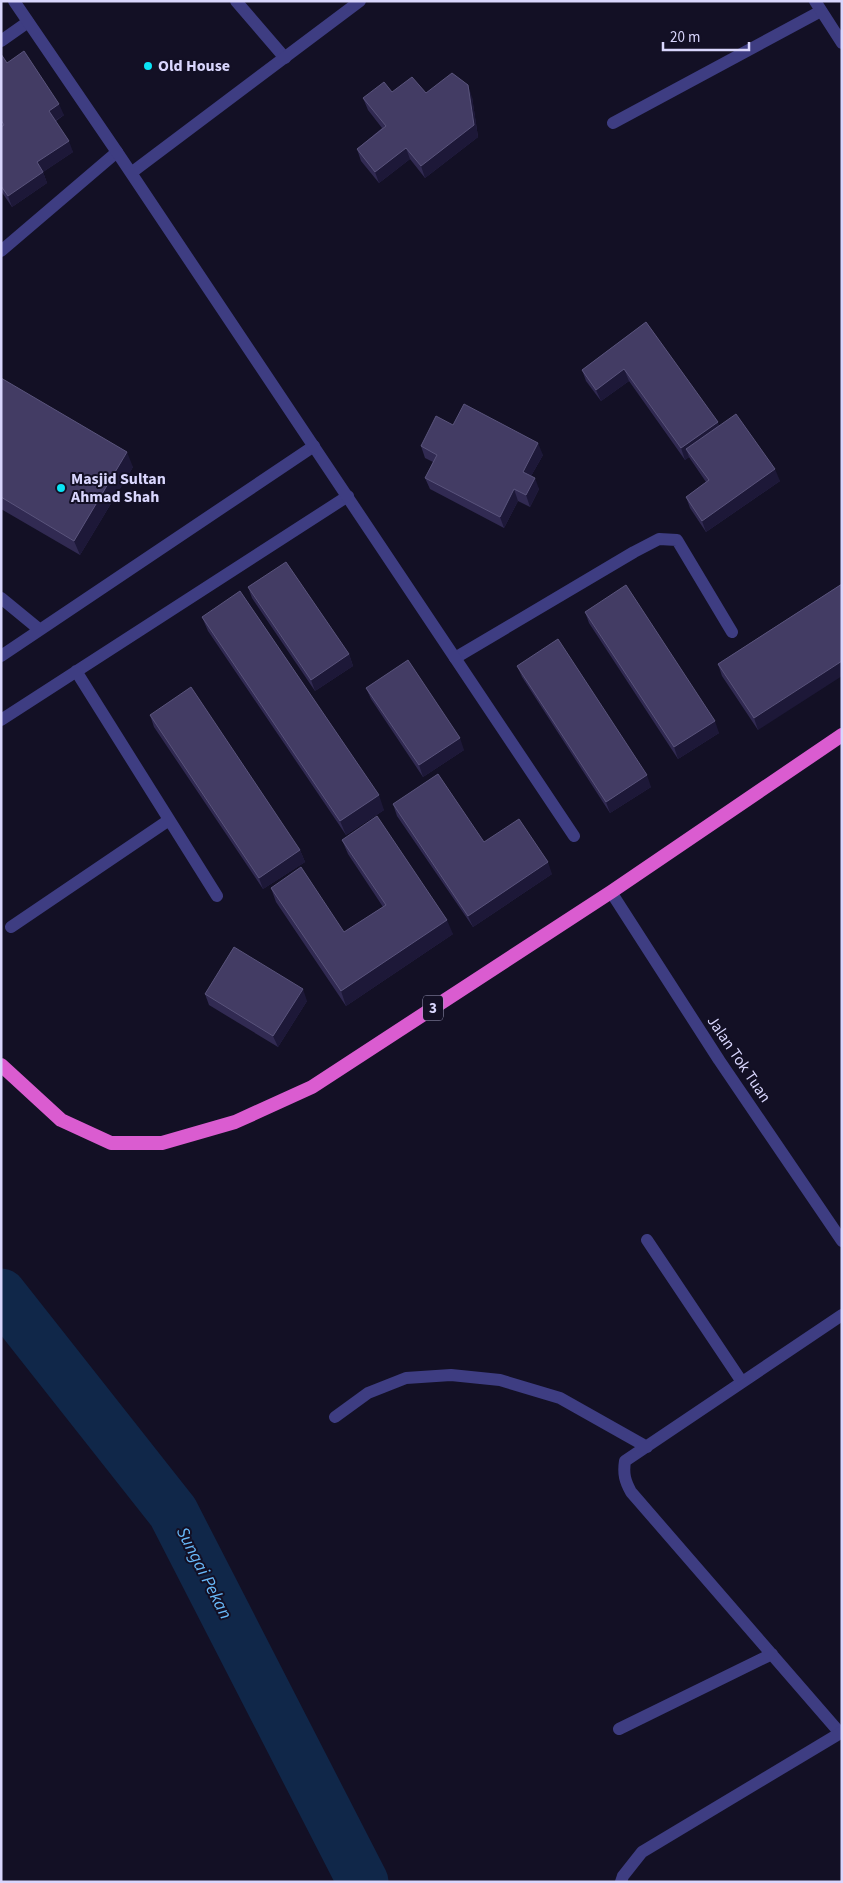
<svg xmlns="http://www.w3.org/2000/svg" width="843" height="1883" font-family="'Source Sans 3',sans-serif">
  <rect width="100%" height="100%" fill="#131025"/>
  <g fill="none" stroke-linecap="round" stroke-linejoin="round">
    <path stroke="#102749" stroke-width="51" d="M1 1294 173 1512 363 1882"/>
    <path stroke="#3e3d82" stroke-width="12" d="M236 1 285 58
      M1 41 28 22
      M613 123 821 11
      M1 251 117 152
      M1 598 40 630
      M1 656 314 446
      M455 658 634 552 659 539 677 540 732 632
      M76 671 217 896
      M1 720 348 496
      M11 927 169 820
      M647 1240 742 1382
      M335 1417 368 1393 406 1378 451 1375 500 1380 560 1398 647 1447
      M619 1729 772 1654
      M840 1733 631 1492C625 1481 623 1474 625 1461L842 1315"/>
    <path stroke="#3e3d82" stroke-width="12" d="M14 1 117 152 574 836
      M131 173 360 1
      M611 892 719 1060 842 1241
      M621 1882 623 1876 642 1852 842 1732"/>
    <path stroke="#3e3d82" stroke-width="12" d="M815 1 842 43"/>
    <path stroke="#da5cd0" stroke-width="14" d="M1 1065 61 1120 111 1143H162L235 1122 312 1087 611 892 842 735"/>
  </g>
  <path fill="#312a52" d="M1 54 7 63 64 115 56 121 73 152 43 172 47 183 12 207 1 191Z
    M392 92 426 93 472 97 478 137 425 178 410 159 379 183 361 161 357 149 382 128 368 110 363 98Z
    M646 322 719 426 780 481 706 532 690 508 686 497 706 482 691 460 689 457 685 460 629 381 601 401 586 381 582 370Z
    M1 378 133 467 80 555 1 509Z
    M453 425 543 455 531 476 539 489 530 507 518 501 504 528 430 489 425 478 433 462 425 458 421 446Z
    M842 584 758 730 722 676 718 664Z
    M248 587 349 654 353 666 315 691 252 598Z
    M585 612 719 733 678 759 589 623Z
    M202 617 384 810 346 835 208 631Z
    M517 666 651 787 610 813 522 677Z
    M366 688 464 750 423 777 371 699Z
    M150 715 300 850 305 862 263 889 154 727Z
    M393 804 484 842 552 874 473 927 397 816Z
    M342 840 453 934 346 1006 276 902 271 888 344 932 383 907 348 854Z
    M205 994 307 1001 278 1047 209 1005Z"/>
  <path fill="#1d1838" d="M468 85 472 97 478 137 425 178 421 166Z
    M59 104 64 115 53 122 49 111Z
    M69 141 73 152 43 172 47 183 12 207 8 196 37 162Z
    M406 148 410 159 379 183 375 172Z
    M624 369 629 381 601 401 596 390Z
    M718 422 722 434 686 449 689 457 685 460 681 448Z
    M538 443 543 455 527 483 523 472Z
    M127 452 133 467 80 555 74 541Z
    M775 469 780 481 706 532 702 521Z
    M535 478 539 489 530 507 526 495Z
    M514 489 518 501 504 528 500 517Z
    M349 654 353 666 315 691 311 680Z
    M842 661V676L758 730 754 718Z
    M715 721 719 733 678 759 674 747Z
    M460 738 464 750 423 777 419 765Z
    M647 775 651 787 610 813 606 802Z
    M379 795 384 810 346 835 340 821Z
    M300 850 305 862 263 889 259 878Z
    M548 862 552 874 473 927 468 916Z
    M447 920 453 934 346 1006 341 991Z
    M303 989 307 1001 278 1047 273 1036Z"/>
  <path fill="#433c64" stroke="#5a547c" d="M24 51 59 104 49 111 69 141 37 162 43 172 8 196 1 186V127L4 125 1 120V54L7 63Z
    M452 73 468 85 474 125 421 166 406 148 375 172 357 149 386 126 363 98 384 82 392 92 412 77 426 93Z
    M646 322 718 422 681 448 624 369 596 390 582 370Z
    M1 378 127 452 74 541 1 497Z
    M464 404 538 443 523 472 535 478 526 495 514 489 500 517 425 478 437 455 421 446 436 416 453 425Z
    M736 414 775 469 702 521 686 497 709 480 686 449Z
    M286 562 349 654 311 680 248 587Z
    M842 584V661L754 718 718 664Z
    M626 585 715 721 674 747 585 612Z
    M240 591 379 795 340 821 202 617Z
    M558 639 647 775 606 802 517 666Z
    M408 660 460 738 419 765 366 688Z
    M191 687 300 850 259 878 150 715Z
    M438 774 484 842 519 819 548 862 468 916 393 804Z
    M377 816 447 920 341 991 271 888 301 867 344 932 386 905 342 840Z
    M234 947 303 989 273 1036 205 994Z"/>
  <g fill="#0ae3f5" stroke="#131025" stroke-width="2">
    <circle cx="148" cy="66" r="5"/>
    <circle cx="61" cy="488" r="5"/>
  </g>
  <g text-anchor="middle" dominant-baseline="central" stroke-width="4" stroke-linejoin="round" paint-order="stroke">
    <rect fill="#131025" stroke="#9e9bbc" stroke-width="1" x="423" y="995.5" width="20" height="25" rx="4"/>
    <g font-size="15" font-weight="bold" fill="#d9d6fd">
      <text x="433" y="1008">3</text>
    </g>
    <g font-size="16" font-weight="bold" fill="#d9d6fd" stroke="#131025" text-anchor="start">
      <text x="158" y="66">Old House</text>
      <text x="71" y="479">Masjid Sultan<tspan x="71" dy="18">Ahmad Shah</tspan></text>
    </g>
    <g font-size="16" fill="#d9d6fd" stroke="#131025">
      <text transform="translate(739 1059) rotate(56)">Jalan Tok Tuan</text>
    </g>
    <g font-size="18" font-style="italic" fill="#68b9f9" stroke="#131025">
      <text transform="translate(204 1573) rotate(63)">Sungai Pekan</text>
    </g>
  </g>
  <rect width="843" height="1883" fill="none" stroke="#d9d6fd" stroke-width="5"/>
  <path d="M663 42v8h86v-8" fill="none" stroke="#d9d6fd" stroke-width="2.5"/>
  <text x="670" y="42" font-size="15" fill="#d9d6fd" stroke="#131025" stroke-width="4" paint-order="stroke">20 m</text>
</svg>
